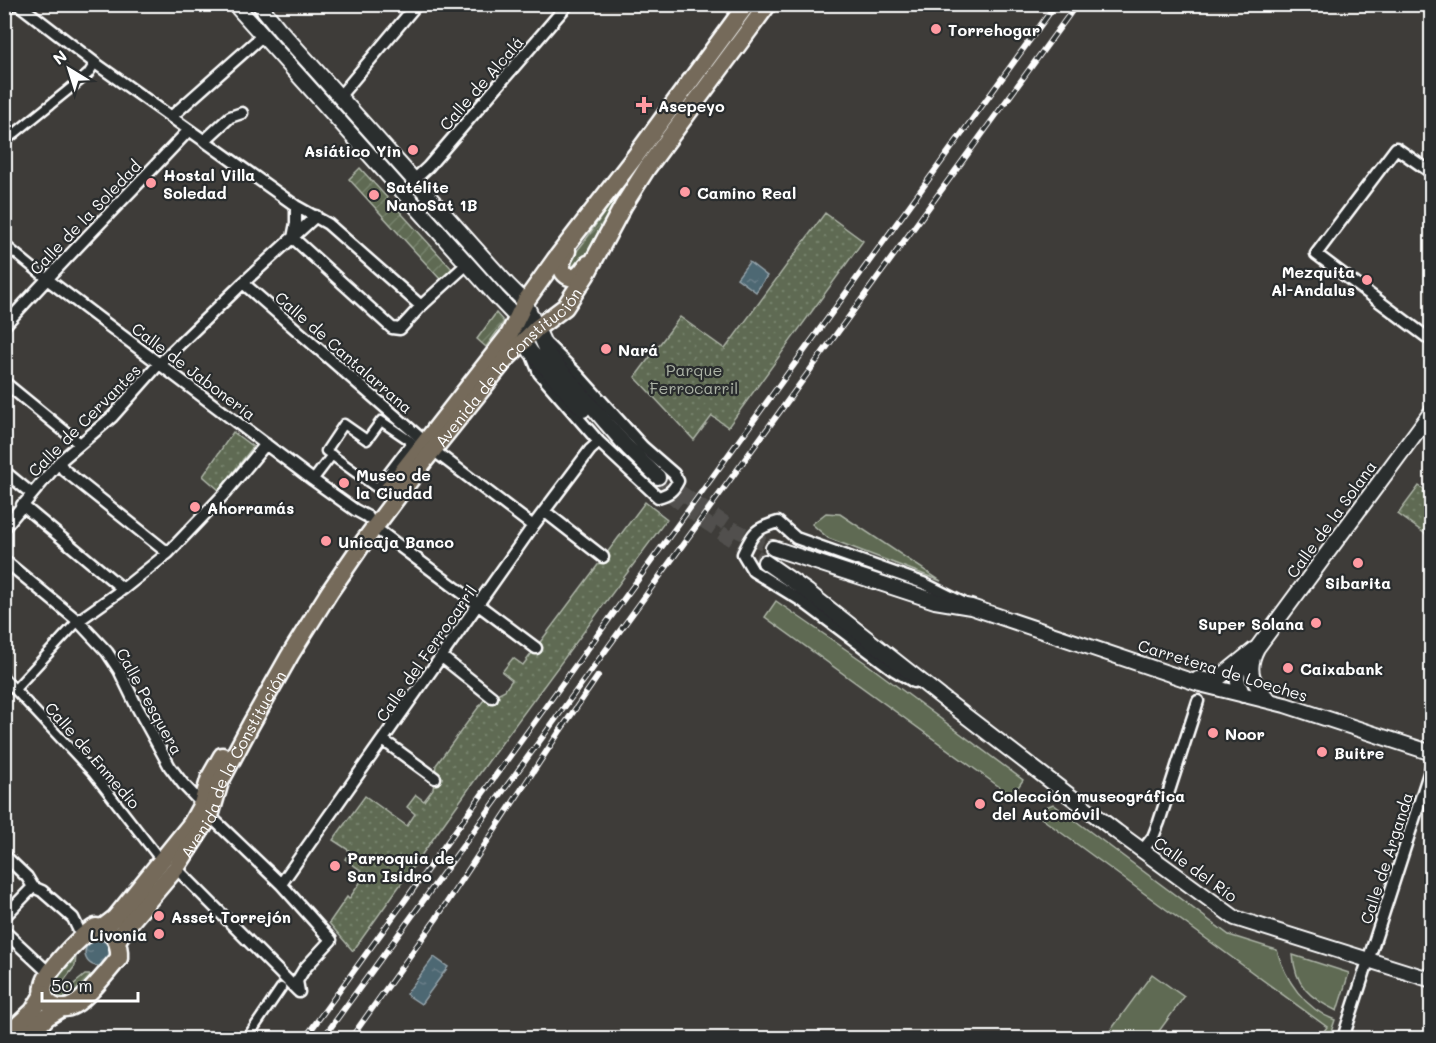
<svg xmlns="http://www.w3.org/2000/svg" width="1436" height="1043" font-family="Mali,sans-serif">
  <defs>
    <pattern id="park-dots" width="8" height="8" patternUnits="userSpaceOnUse" patternTransform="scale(1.5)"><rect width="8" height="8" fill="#5e6b52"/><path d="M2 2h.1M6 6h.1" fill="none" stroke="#76816c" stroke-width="1.8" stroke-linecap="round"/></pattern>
    <pattern id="garden-furrows" width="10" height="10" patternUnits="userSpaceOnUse" patternTransform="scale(1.5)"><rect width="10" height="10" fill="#5e6b52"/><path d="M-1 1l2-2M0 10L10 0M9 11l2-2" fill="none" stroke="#76816c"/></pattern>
    <pattern id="water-ripples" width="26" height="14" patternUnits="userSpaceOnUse" patternTransform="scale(1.5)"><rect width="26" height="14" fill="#4e6773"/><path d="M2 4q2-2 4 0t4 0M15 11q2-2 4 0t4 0" fill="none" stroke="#697e88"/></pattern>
  </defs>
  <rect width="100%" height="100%" fill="#3e3c39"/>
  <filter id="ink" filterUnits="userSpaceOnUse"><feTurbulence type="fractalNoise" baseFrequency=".0167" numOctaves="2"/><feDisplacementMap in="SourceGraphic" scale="12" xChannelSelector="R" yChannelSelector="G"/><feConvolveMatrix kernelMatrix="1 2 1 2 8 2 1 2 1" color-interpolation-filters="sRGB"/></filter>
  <g filter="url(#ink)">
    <path fill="#5e6b52" stroke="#aeb5a8" stroke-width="1.5" d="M826 513 840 514 941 581 828 538 812 524Z
      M776 601 867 664 1023 780 1012 796 765 617Z
      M1053 804 1229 935 1277 950C1285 980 1305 1009 1335 1020L1329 1038H1319L1327 1027 1037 815 1044 808Z
      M1293 955 1349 973 1337 1011C1310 998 1295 986 1293 955Z
      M1152 974 1184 997 1154 1038H1105Z"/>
    <path fill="url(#park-dots)" stroke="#aeb5a8" stroke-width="1.5" d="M825 213 863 241 728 427 712 416 694 440 635 377 680 317 725 349Z
      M233 432 253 447 219 490 203 476Z
      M1419 486 1425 490 1423 493 1431 499V538L1398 514Z
      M645 502 667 519 490 759 353 951 329 923 347 897 349 899 366 874 345 859 350 851 333 840 365 796 407 826 415 814 407 807 416 795 424 801 433 789 436 765 483 701 505 690 512 680 502 672 513 658 523 665Z"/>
    <path fill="url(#garden-furrows)" stroke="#aeb5a8" stroke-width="1.5" d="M360 168 453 270 440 279 349 179Z
      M634 169 637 170 614 203 599 236 576 271 569 261 584 242Z
      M496 313 504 322 486 347 477 339Z
      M76 955 75 966 63 982 69 988 85 975H94C85 983 68 1007 56 994 53 991 53 985 55 981 59 974 70 963 76 955Z"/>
    <path fill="url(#water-ripples)" stroke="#95a4ab" stroke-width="1.5" d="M749 262 767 276 756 292 737 278Z
      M85 953a13 13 0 1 1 26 0a13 13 0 1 1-26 0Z
      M434 957 448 967 421 1004 406 994Z"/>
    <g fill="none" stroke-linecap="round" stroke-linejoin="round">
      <path stroke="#51504d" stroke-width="14" stroke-dasharray="14 7" stroke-linecap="butt" d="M654 482 699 518 765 562
        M680 492 732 528 773 548"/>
      <defs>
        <path id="pedestrian" d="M4 142 88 74 95 63
          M4 244 47 279
          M381 421 412 442 377 488 326 451 344 424 367 440Z
          M313 480 332 455
          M4 678 93 773 156 854
          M16 688 78 621
          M247 1038 281 988"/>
        <path id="minor" d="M18 4 95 63 296 206 328 224 421 306
          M4 11 11 4
          M339 97 417 4
          M171 117 262 36
          M204 141 230 117 242 113
          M1432 173 1396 148 1316 254 1432 341
          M414 180 428 167 568 4
          M293 238 392 328 400 329 421 306 467 264
          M293 238 296 223V206
          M47 279 313 480 355 510 368 517
          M243 283 425 442
          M4 326C64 259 127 196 189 130
          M533 358 539 373 599 442 658 497C669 494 673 491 678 481L674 474 643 447 579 376 548 345
          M4 382 80 444
          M433 450 533 526
          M59 462 64 470 168 553
          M4 471 32 494
          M22 505 123 589
          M544 511 603 557
          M374 527 536 648
          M4 528 59 462 112 417 159 364 243 283 316 216
          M4 560 78 621 107 652 119 670 136 705 170 767 183 784 202 804H205
          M78 621 123 589 168 553 226 492 266 444
          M442 657 492 697
          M914 682 894 670 802 601 753 571 743 554C753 533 754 529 778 522L796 538 923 583 963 603
          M383 740 435 778
          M206 815 210 816 281 884 331 940 305 968 297 981 299 992
          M1142 851 1153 837 1159 822 1198 701
          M4 855 27 877 33 887 42 891 73 918 82 937
          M176 868 298 991
          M281 884 533 526 590 450 599 442
          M4 917 33 887
          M4 931 49 973
          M1343 1038 1432 764"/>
        <path id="tertiary" d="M259 4 279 29 507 284 525 302 549 355 606 423 628 448 658 477
          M238 8 497 297 517 318 525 322
          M517 318 524 341 531 352 583 410
          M773 548 935 601 971 607 1200 684 1285 705 1432 753
          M765 562 808 592 945 700 1117 832 1235 918 1432 980
          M1242 661C1235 675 1236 680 1243 695
          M1198 679 1212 681 1219 678 1255 649
          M1270 701C1253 684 1245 671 1257 648L1432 411"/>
        <g id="primary">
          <path d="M567 251C563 258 558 267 565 274 567 276 570 278 574 277 580 276 584 268 588 264"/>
          <path d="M388 490 509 335 525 302 555 260 634 158 747 4"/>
          <path d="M96 927C113 928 120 943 119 958 108 971 88 997 74 1005 59 1014 40 1003 44 985 47 970 82 934 96 927Z"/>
          <path d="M102 928 115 918 191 824 202 804 210 777 222 756"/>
          <path id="s1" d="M117 941 126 927 176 868 210 816 220 782 251 724 290 655 330 591 365 540 425 460 506 359 537 328 565 307 586 275 623 206 647 168 768 4"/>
          <path d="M4 1038 33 1011 44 993"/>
          <path d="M26 1038 47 1017 62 1008"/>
        </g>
      </defs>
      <use href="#pedestrian" stroke="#fff" stroke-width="13"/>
      <use href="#minor" stroke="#fff" stroke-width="15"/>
      <use href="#tertiary" stroke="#fff" stroke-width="18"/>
      <use href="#primary" stroke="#fff" stroke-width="21"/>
      <use href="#pedestrian" stroke="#2a2d2e" stroke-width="8"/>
      <use href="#minor" stroke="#2a2d2e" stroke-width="10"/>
      <use href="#tertiary" stroke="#2a2d2e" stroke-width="14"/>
      <use href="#primary" stroke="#746a5a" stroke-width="16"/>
      <defs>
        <path id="rail" d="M305 1038 1056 4
          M323 1038 1077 4
          M351 1038 436 919 560 731 598 676"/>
      </defs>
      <use href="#rail" stroke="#fff" stroke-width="6"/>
      <use href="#rail" stroke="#2a2d2e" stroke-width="4" stroke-dasharray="11" stroke-linecap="butt"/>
    </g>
  </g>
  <g fill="#ff9aa2" stroke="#2a2d2e" stroke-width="2">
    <circle cx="936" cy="29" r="6"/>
    <path d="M641 96h6v6h6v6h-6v6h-6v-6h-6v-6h6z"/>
    <circle cx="413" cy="150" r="6"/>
    <circle cx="151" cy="183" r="6"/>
    <circle cx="685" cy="192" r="6"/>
    <circle cx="374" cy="195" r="6"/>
    <circle cx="1367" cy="280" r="6"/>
    <circle cx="606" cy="349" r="6"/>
    <circle cx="344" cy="483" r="6"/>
    <circle cx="195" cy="507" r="6"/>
    <circle cx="326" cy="541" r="6"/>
    <circle cx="1358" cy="563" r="6"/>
    <circle cx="1316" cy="623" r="6"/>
    <circle cx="1288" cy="668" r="6"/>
    <circle cx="1213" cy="733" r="6"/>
    <circle cx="1322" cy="752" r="6"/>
    <circle cx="980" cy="804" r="6"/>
    <circle cx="335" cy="866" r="6"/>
    <circle cx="159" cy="916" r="6"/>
    <circle cx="159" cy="934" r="6"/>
  </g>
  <g text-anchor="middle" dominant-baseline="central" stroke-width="4.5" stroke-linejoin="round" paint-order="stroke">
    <g font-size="16" font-weight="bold" fill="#fff" stroke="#2a2d2e" text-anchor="start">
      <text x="948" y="29">Torrehogar</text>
      <text x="658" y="105">Asepeyo</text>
      <text x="401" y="150" text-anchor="end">Asiático Yin</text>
      <text x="163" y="174">Hostal Villa<tspan x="163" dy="18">Soledad</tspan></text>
      <text x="386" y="186">Satélite<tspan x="386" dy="18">NanoSat 1B</tspan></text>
      <text x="697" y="192">Camino Real</text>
      <text x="1355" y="271" text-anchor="end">Mezquita<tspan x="1355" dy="18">Al-Andalus</tspan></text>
      <text x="618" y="349">Nará</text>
      <text x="356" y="474">Museo de<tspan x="356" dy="18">la Ciudad</tspan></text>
      <text x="207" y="507">Ahorramás</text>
      <text x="338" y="541">Unicaja Banco</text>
      <text x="1358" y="582" text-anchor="middle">Sibarita</text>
      <text x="1304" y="623" text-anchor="end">Super Solana</text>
      <text x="1300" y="668">Caixabank</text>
      <text x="1225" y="733">Noor</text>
      <text x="1334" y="752">Buitre</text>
      <text x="992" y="795">Colección museográfica<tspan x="992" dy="18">del Automóvil</tspan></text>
      <text x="347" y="857">Parroquia de<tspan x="347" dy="18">San Isidro</tspan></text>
      <text x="171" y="916">Asset Torrejón</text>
      <text x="147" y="934" text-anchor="end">Livonia</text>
    </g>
    <g font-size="16" fill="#fff" stroke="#2a2d2e">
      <text transform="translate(481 83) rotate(-49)">Calle de Alcalá</text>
      <text transform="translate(85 217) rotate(-46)">Calle de la Soledad</text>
      <text transform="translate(344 352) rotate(41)">Calle de Cantalarrana</text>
      <text stroke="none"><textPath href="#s1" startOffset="699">Avenida de la Constitución</textPath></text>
      <text transform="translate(194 371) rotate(37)">Calle de Jabonería</text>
      <text transform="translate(84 420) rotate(-45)">Calle de Cervantes</text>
      <text transform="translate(1331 519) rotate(-54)">Calle de la Solana</text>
      <text transform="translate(426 653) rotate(-55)">Calle del Ferrocarril</text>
      <text transform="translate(1223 670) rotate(17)">Carretera de Loeches</text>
      <text transform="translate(150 701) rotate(61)">Calle Pesquera</text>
      <text transform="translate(93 755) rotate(49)">Calle de Enmedio</text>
      <text stroke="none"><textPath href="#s1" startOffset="213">Avenida de la Constitución</textPath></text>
      <text transform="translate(1386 858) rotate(-72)">Calle de Arganda</text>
      <text transform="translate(1196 869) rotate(36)">Calle del Río</text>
    </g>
    <g font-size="16" fill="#aeb5a8" stroke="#2a2d2e">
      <text x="694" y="369">Parque<tspan x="694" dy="18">Ferrocarril</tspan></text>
    </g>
  </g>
  <rect width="1436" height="1043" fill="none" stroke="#2a2d2e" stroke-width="24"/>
  <rect x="12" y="12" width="1412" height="1019" fill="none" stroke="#fff" stroke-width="2" filter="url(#ink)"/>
  <g transform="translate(69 69) rotate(322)" stroke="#2a2d2e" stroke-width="4.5" paint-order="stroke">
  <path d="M0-4.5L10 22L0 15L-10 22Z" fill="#ffffff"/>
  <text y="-9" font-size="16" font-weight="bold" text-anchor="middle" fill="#ffffff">N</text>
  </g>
  <path d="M42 992v9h96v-9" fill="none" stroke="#ffffff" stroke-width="3"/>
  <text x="51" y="992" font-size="18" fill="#ffffff" stroke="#2a2d2e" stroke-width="4.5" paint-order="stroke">50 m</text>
</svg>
